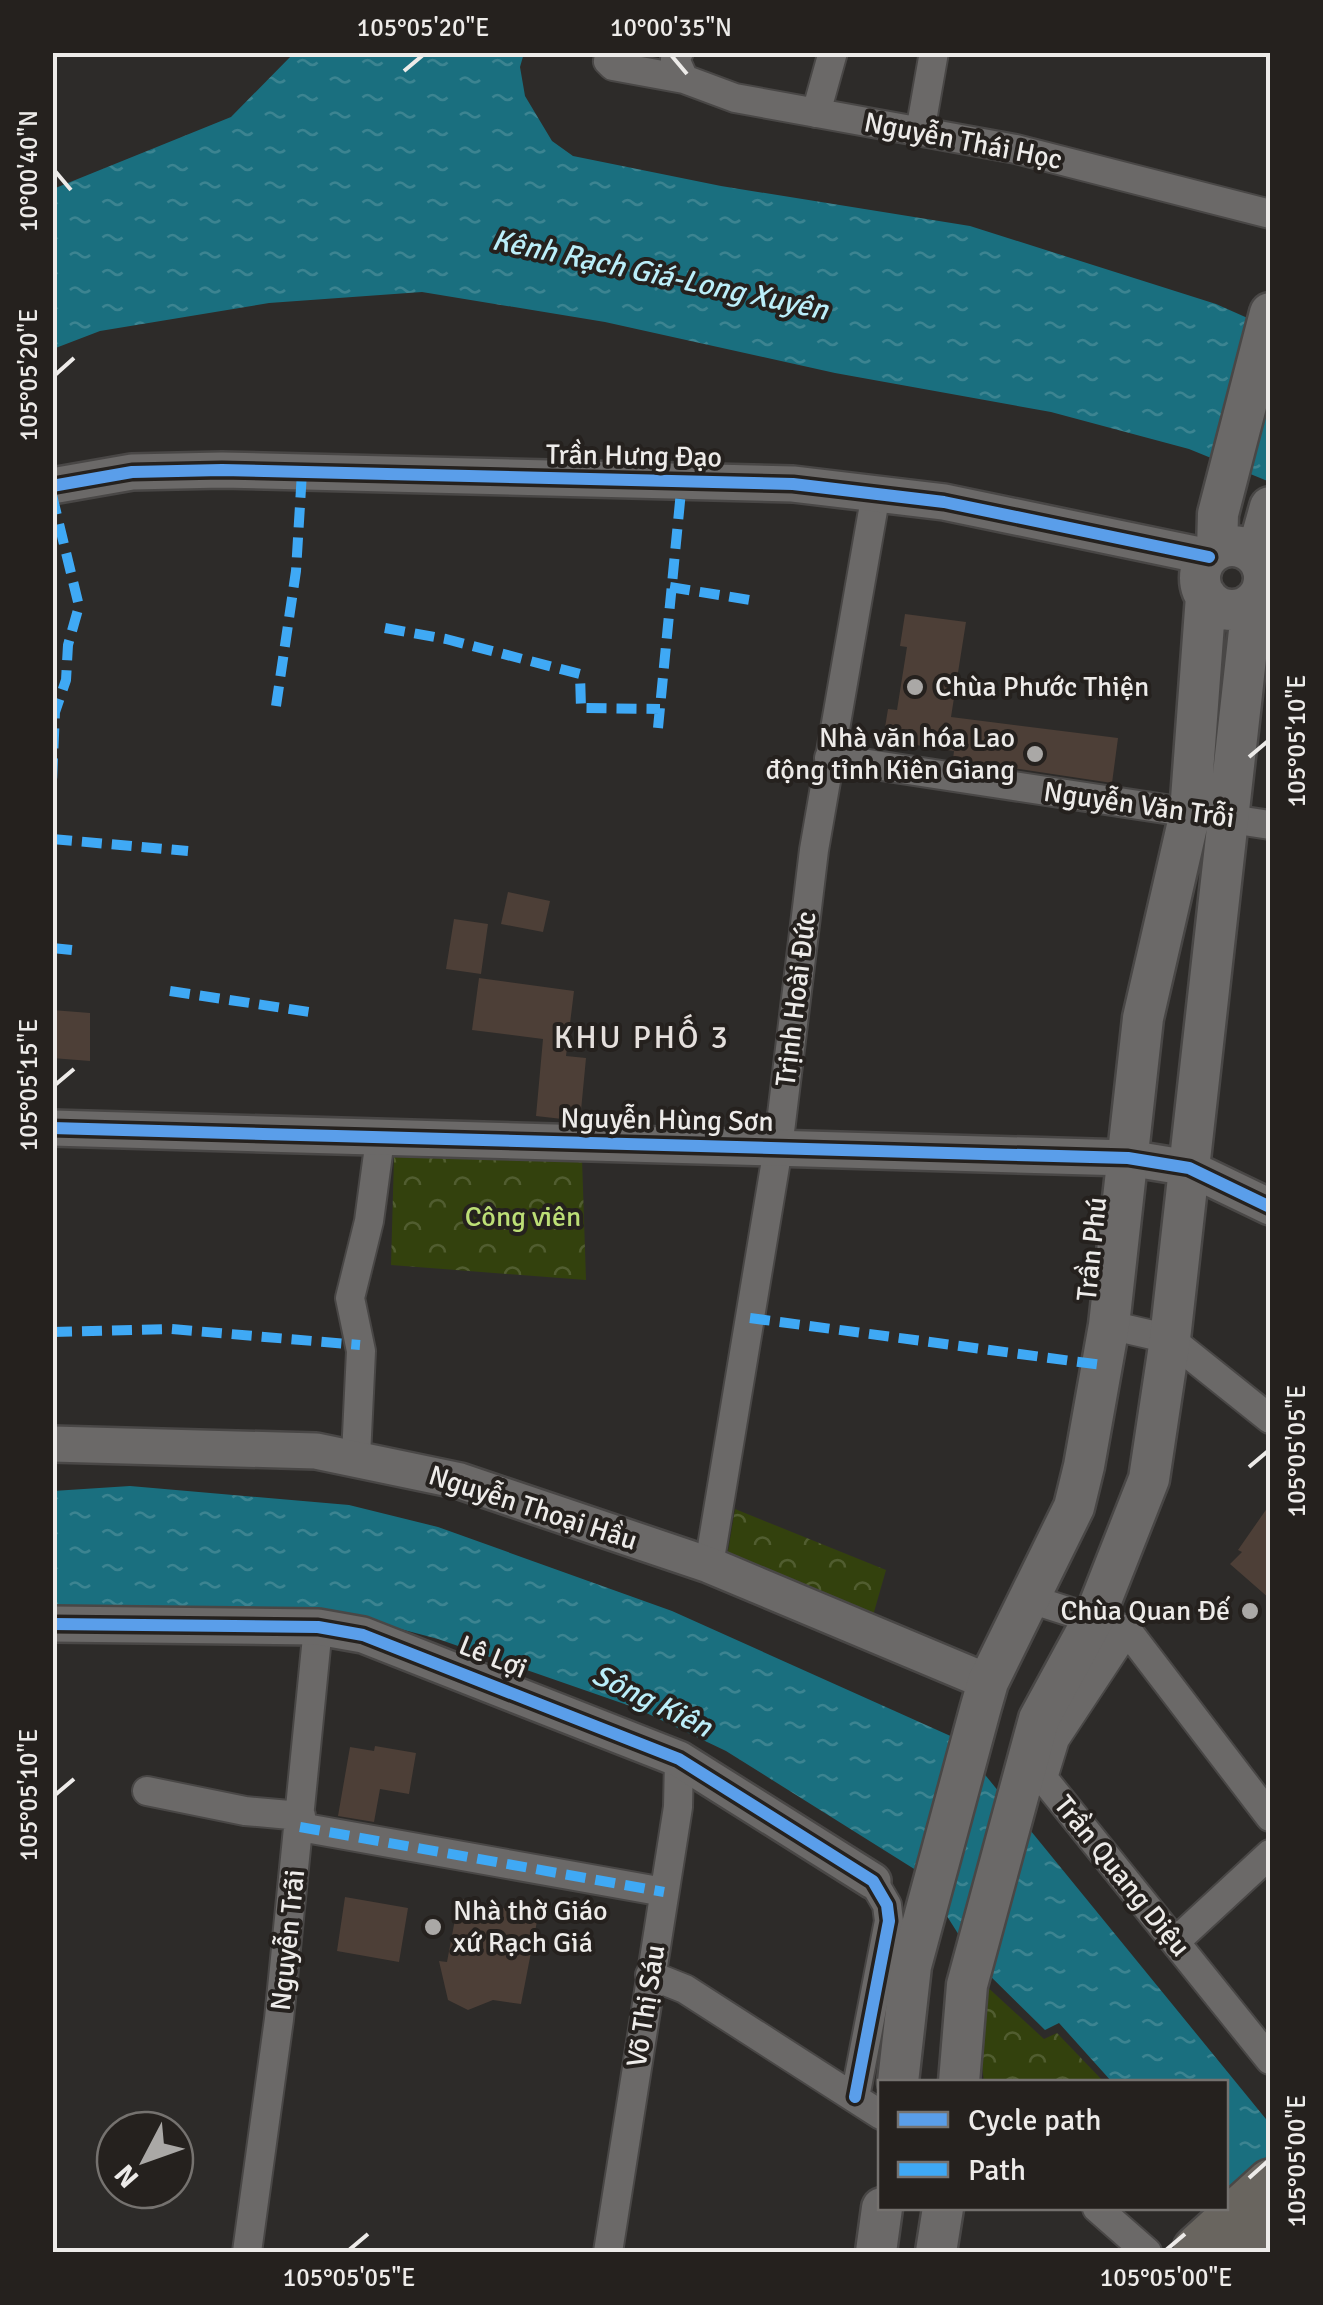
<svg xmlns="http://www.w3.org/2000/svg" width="1323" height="2305" font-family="Signika,sans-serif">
  <defs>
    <pattern id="park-crowns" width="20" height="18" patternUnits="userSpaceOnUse" patternTransform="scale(2.5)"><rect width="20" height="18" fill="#33410d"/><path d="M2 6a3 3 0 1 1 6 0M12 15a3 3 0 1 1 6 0" fill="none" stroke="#515d30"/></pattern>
    <pattern id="water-ripples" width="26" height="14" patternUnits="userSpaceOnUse" patternTransform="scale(2.5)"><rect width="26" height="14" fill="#1a6f7f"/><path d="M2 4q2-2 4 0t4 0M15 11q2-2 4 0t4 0" fill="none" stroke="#3c8491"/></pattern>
  </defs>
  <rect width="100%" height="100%" fill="#2d2b29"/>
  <path fill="url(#park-crowns)" d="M394 1157 582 1159 586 1280 391 1265Z
    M735 1509 886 1570 872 1619 726 1563Z
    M983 1983 1044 2039 1057 2033 1104 2082H984L975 2008Z"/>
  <path fill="url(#water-ripples)" d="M294 53H524L520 67 525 96 552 141 573 156 721 186 970 226 1216 304 1270 328V482L1189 449 1051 412 835 373 605 322 422 292 269 303 100 331 53 349V189L231 117Z
    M130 1486 349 1505 438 1527 672 1611 955 1738 1270 2124V2252L1226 2208V2082H1112L1059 2023 1045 2030 976 1962 919 1872 726 1751 636 1708 438 1639 344 1614 285 1608 53 1607V1491Z"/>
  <path fill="#4d3f37" d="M905 614 966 622 951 717 1118 738 1112 783 953 759 954 751 883 740 888 709 897 710 907 647 900 646Z
    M508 892 550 901 543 932 501 924Z
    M454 919 488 924 481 974 446 969Z
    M479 978 574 991 566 1056 586 1058 580 1121 536 1116 543 1039 472 1030Z
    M52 1010 90 1013V1061L52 1058Z
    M1270 1504V1599L1230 1564 1242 1552 1238 1550Z
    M375 1746 416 1753 409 1794 380 1789 374 1822 338 1816 350 1747 374 1751Z
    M345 1897 408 1908 399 1962 337 1951Z
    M459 1898 538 1916 521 2004 493 2000 468 2010 448 2000 439 1961 447 1962Z"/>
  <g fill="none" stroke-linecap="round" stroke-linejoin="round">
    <defs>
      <path id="minor" d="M611 52 608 61 613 66 684 79
        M679 52 675 59 684 79 735 98 1016 149 1270 214
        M816 113 833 52
        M920 132 934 52
        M829 758 1270 825
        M1109 1325 1170 1339 1270 1419
        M356 1456 361 1351 350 1298 369 1221 380 1139
        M709 1565 778 1148 814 850 876 493
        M1030 1599 1127 1630 1270 1817
        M1127 1630 1055 1739 1043 1778 1270 2060
        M147 1791 245 1811 301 1816
        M300 1827 664 1892
        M1175 1942 1270 1854
        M650 1975 685 1989 881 2115
        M855 2097 889 1921 887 1905 873 1881
        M1097 2208 1147 2252
        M247 2252 279 2019 318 1627
        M608 2252 678 1807 679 1759"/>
      <path id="tertiary" d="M52 486 132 472 222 470 793 484 944 502 1209 557
        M1263 587 1270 588
        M52 1128 1128 1158 1189 1168 1270 1207
        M52 1444 316 1451 460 1481 709 1565 988 1682
        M52 1624 318 1627 363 1635 679 1759 873 1881"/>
      <path id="secondary" d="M1200 578a32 32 0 1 1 64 0a32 32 0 1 1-64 0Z
        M1217 550 1218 514 1270 313
        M1256 557 1270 507
        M898 2082 911 1966 980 1710 988 1682 1074 1507 1084 1466 1109 1325 1143 1018 1190 813 1206 596
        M959 2082 967 1985 1039 1719 1095 1616 1149 1479 1170 1339 1252 604
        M876 2252 882 2208
        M936 2252 943 2208"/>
      <path id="primary" d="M1196 2249 1270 2182
        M1249 2252 1270 2235"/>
    </defs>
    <use href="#minor" stroke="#494746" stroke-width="32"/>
    <use href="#tertiary" stroke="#494746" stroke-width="40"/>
    <use href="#secondary" stroke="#494746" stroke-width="45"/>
    <use href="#primary" stroke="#494746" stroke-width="50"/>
    <use href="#minor" stroke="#6b6968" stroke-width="28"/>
    <use href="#tertiary" stroke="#6b6968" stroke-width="35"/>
    <use href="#secondary" stroke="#6b6968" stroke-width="40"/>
    <use href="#primary" stroke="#69655f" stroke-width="45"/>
    <path stroke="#3fa9f5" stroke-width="10" stroke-dasharray="20 10" stroke-linecap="butt" d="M52 495 79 606 68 645 66 680 55 712 52 782
      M670 587 756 601
      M385 628 446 639 580 674 581 708 660 709
      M276 706 296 571 302 472
      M658 728 682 481
      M52 839 188 851
      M52 948 81 951
      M170 991 316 1013
      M750 1318 1102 1365
      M52 1332 171 1329 360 1345
      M300 1827 664 1892"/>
    <defs>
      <path id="cycleway" d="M52 486 132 472 222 470 793 484 944 502 1209 557
        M52 1128 1128 1158 1189 1168 1270 1207
        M52 1624 318 1627 363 1635 679 1759 873 1881 887 1905 889 1921 855 2097"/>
    </defs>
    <use href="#cycleway" stroke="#25211e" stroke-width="19"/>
    <use href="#cycleway" stroke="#5a9eea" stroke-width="12"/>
  </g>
  <path fill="none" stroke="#edebe9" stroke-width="4" d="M671 55 687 74M404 71 423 55M55 171 71 190M55 375 74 358M1249 757 1268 741M55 1085 74 1069M1249 1467 1268 1451M55 1795 74 1779M1249 2178 1268 2161M349 2250 368 2234M1166 2250 1185 2234"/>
  <g fill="#aaa8a6" stroke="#25211e" stroke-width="4">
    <circle cx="915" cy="687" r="10"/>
    <circle cx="1035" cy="754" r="10"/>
    <circle cx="1250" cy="1611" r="10"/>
    <circle cx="433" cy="1927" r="10"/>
  </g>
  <g text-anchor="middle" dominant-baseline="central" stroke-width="8" stroke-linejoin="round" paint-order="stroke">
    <g font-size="28" fill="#edebe9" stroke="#25211e">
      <text transform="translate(963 141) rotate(11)">Nguyễn Thái Học</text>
      <text transform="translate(634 456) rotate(1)">Trần Hưng Đạo</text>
      <text transform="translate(1139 805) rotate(8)">Nguyễn Văn Trỗi</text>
      <text transform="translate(796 999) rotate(-83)">Trịnh Hoài Đức</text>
      <text transform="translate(667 1120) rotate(1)">Nguyễn Hùng Sơn</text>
      <text transform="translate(1092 1249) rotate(-84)">Trần Phú</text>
      <text transform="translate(533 1508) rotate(18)">Nguyễn Thoại Hầu</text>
      <text transform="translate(493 1657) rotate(22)">Lê Lợi</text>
      <text transform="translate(1122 1876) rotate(51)">Trần Quang Diệu</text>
      <text transform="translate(288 1940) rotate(-84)">Nguyễn Trãi</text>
      <text transform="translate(646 2006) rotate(-81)">Võ Thị Sáu</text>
    </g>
    <g font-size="28" fill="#edebe9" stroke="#25211e" text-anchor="start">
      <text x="935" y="687">Chùa Phước Thiện</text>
      <text x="1015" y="738" text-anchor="end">Nhà văn hóa Lao<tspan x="1015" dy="32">động tỉnh Kiên Giang</tspan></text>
      <text x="1230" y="1611" text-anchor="end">Chùa Quan Đế</text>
      <text x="453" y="1911">Nhà thờ Giáo<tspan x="453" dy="32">xứ Rạch Giá</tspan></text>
    </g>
    <g font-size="28" fill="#bcde76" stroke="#25211e">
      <text x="523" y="1217">Công viên</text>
    </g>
    <g font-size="30" font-style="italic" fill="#bbeef9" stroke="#25211e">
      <text transform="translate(660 275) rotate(12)">Kênh Rạch Giá-Long Xuyên</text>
      <text transform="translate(652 1701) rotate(26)">Sông Kiên</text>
    </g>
    <g font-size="32" letter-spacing="2.5" fill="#e5e0dd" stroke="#25211e">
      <text x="642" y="1037">KHU PHỐ 3</text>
    </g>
  </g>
  <rect width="1323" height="2305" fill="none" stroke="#25211e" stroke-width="110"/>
  <rect x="878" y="2080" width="350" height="130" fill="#25211e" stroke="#75726f" stroke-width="2.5"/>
  <rect x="898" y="2112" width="50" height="15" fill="#5a9eea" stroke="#75726f" stroke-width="2.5"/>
  <text x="968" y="2130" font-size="30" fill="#edebe9">Cycle path</text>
  <rect x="898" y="2162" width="50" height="15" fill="#3fa9f5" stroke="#75726f" stroke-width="2.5"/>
  <text x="968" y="2180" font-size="30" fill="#edebe9">Path</text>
  <g transform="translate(145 2160) rotate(229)"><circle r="48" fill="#25211e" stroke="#75726f" stroke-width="2.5"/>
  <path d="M0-8L18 38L0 25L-18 38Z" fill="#aaa8a6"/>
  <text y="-15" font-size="28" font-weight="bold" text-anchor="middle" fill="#edebe9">N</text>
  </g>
  <rect x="55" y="55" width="1213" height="2195" fill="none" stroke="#edebe9" stroke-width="4"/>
  <g font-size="25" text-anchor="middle" fill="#edebe9">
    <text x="423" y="36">105°05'20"E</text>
    <text x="671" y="36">10°00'35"N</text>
    <text transform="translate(28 171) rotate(-90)" y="9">10°00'40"N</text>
    <text transform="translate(28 375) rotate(-90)" y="9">105°05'20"E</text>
    <text transform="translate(1296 741) rotate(-90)" y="9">105°05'10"E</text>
    <text transform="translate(28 1085) rotate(-90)" y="9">105°05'15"E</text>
    <text transform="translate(1296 1451) rotate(-90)" y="9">105°05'05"E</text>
    <text transform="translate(28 1795) rotate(-90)" y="9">105°05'10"E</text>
    <text transform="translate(1296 2161) rotate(-90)" y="9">105°05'00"E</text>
    <text x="349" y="2286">105°05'05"E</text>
    <text x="1166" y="2286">105°05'00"E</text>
  </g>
</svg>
